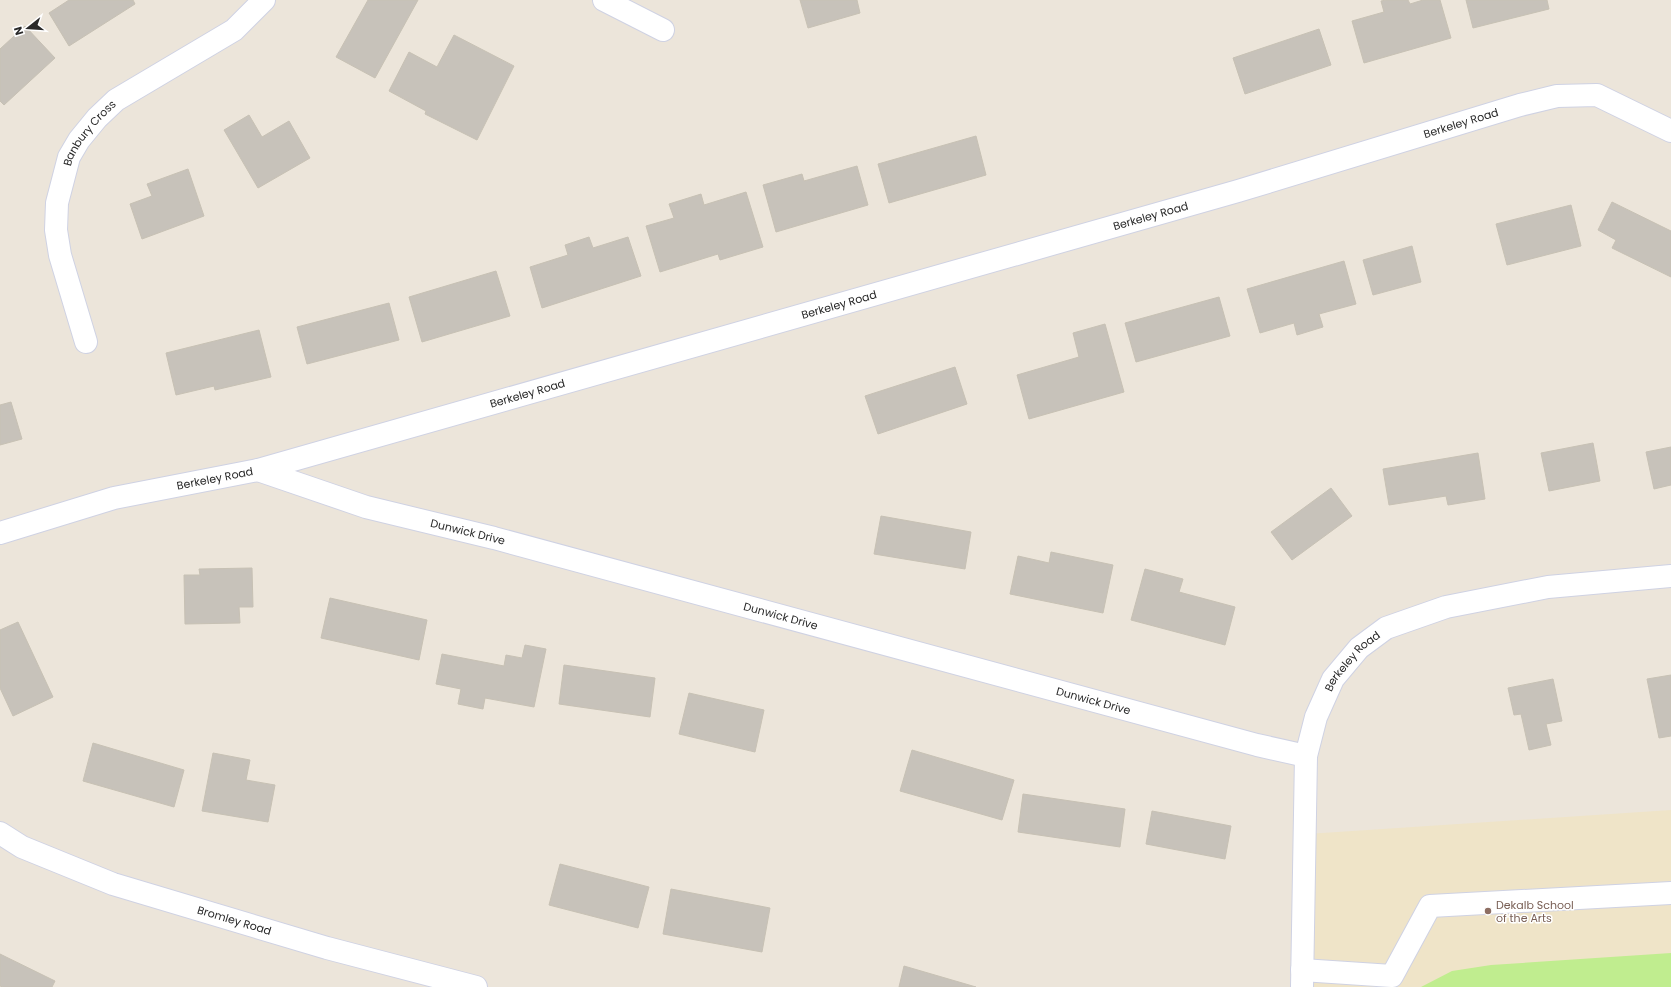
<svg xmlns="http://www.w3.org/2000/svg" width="1671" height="987" font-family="Poppins,sans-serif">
  <rect width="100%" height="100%" fill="#ece5da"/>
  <path fill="#efe4c8" d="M1671 810V987H1303L1307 834Z"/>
  <path fill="#c0ed8f" d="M1671 953V987H1421L1452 971 1491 965Z"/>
  <path fill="#c7c2ba" stroke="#c7c1b4" d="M69 0H133L135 4 69 46 49 13Z
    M368 0H418L375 78 336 57Z
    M800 0H857L860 13 808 28Z
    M1386 0H1408L1410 4 1423 0H1440L1451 38 1364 63 1352 21 1384 12 1381 1Z
    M1466 0H1547L1549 9 1473 28Z
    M25 26 55 58 4 105 0 101V49Z
    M1319 29 1331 65 1245 94 1233 58Z
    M454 35 514 66 477 140 425 114 426 111 389 91 409 52 437 67Z
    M249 115 262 137 289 121 310 158 258 188 224 130Z
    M976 136 986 175 889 203 878 164Z
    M857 166 868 205 776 232 763 185 802 174 804 181Z
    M188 169 204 216 142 239 130 204 152 196 147 184Z
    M746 192 763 247 720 260 718 254 660 272 646 226 674 218 669 204 701 194 704 205Z
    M1612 202 1671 231V277L1612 248 1616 240 1598 230Z
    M1571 205 1581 246 1507 265 1496 224Z
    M589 237 593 248 628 237 641 276 542 308 530 267 568 255 565 245Z
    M1412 246 1421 282 1373 295 1363 260Z
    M1344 261 1356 304 1319 314 1323 327 1297 335 1294 323 1260 333 1247 289Z
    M496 271 510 316 422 342 409 297Z
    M1219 297 1230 336 1136 362 1125 323Z
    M389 303 399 340 307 364 297 327Z
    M1105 324 1124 392 1029 419 1017 375 1079 357 1073 333Z
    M259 330 271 377 215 390 214 386 176 395 166 353Z
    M955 367 967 404 878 434 865 396Z
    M11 402 22 439 0 445V405Z
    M1593 443 1600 481 1549 491 1541 453Z
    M1671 447V485L1654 489 1646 452Z
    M1478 453 1485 499 1448 505 1446 496 1389 505 1383 469Z
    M1331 488 1352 516 1292 560 1271 532Z
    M881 516 971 532 965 569 874 554Z
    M1051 552 1113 565 1103 613 1010 594 1018 556 1049 563Z
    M252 568 253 607H239L240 623 185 624 184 575H200L199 569Z
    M1145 569 1183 579 1179 592 1235 607 1225 645 1131 620Z
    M330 598 427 620 419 660 321 638Z
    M18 622 53 697 13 716 0 688V630Z
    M525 645 546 649 534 707 485 698 483 709 458 704 461 689 436 684 442 654 504 666 506 655 522 658Z
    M564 665 655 678 650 717 559 704Z
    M1671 675V736L1659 738 1647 679Z
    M1553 679 1562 721 1546 724 1551 745 1529 750 1521 714 1514 715 1508 688Z
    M689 693 764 710 755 752 679 734Z
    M93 743 184 770 174 807 83 781Z
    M912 750 1014 780 1002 820 900 791Z
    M213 753 250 760 246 780 275 785 268 822 202 811Z
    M1023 794 1125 809 1120 847 1018 832Z
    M1152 811 1231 826 1225 859 1146 844Z
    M560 864 649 887 638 928 549 905Z
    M671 889 770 908 762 952 663 934Z
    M0 954 55 981 52 987H3L0 986Z
    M904 966 976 987H899Z"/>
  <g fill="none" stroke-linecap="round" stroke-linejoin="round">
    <defs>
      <g id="minor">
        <path d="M604 0 663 30"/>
        <path id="s1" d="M86 342 60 255 56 230 57 203 69 157 79 140 97 118 116 100 234 30 264 0"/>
        <path id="s2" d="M258 470 366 507 494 538 1257 745 1306 756"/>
        <path id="s3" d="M0 533 114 498 258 470 1238 191 1520 105 1557 96 1597 95 1671 131"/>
        <path id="s4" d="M0 833 22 847 113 884 327 948 476 987"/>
        <path d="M1302 970 1392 976 1430 906 1671 893"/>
        <path id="s5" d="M1302 987 1306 756 1316 717 1333 679 1359 648 1386 628 1446 607 1548 587 1671 576"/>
      </g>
    </defs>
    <use href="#minor" stroke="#cfd2e3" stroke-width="24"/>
    <use href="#minor" stroke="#fff" stroke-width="22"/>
  </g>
  <circle fill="#8d6e63" stroke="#fff" stroke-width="1.5" cx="1488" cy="911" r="4"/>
  <g text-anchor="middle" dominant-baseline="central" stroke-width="3" stroke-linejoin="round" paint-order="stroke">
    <g font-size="11" fill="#292929" stroke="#fff">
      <text stroke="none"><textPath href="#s3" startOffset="1518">Berkeley Road</textPath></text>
      <text stroke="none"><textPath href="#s1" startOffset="222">Banbury Cross</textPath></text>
      <text stroke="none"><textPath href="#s3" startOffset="1194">Berkeley Road</textPath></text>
      <text stroke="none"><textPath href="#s3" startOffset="870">Berkeley Road</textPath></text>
      <text stroke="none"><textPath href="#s3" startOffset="546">Berkeley Road</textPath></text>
      <text stroke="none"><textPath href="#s3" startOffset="222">Berkeley Road</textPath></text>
      <text stroke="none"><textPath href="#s2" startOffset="219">Dunwick Drive</textPath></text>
      <text stroke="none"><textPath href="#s2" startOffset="543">Dunwick Drive</textPath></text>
      <text stroke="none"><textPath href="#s5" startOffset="339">Berkeley Road</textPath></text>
      <text stroke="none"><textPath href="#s2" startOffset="867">Dunwick Drive</textPath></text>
      <text stroke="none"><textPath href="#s4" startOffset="251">Bromley Road</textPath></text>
    </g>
    <g font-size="11" fill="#785e54" stroke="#fff" text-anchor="start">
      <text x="1496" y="905">Dekalb School<tspan x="1496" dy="13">of the Arts</tspan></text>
    </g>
  </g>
  <g transform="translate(28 28) rotate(253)" stroke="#ffffff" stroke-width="3" paint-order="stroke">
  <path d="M0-3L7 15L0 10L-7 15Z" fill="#292929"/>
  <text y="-6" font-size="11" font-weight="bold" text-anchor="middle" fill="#292929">N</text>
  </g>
</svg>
